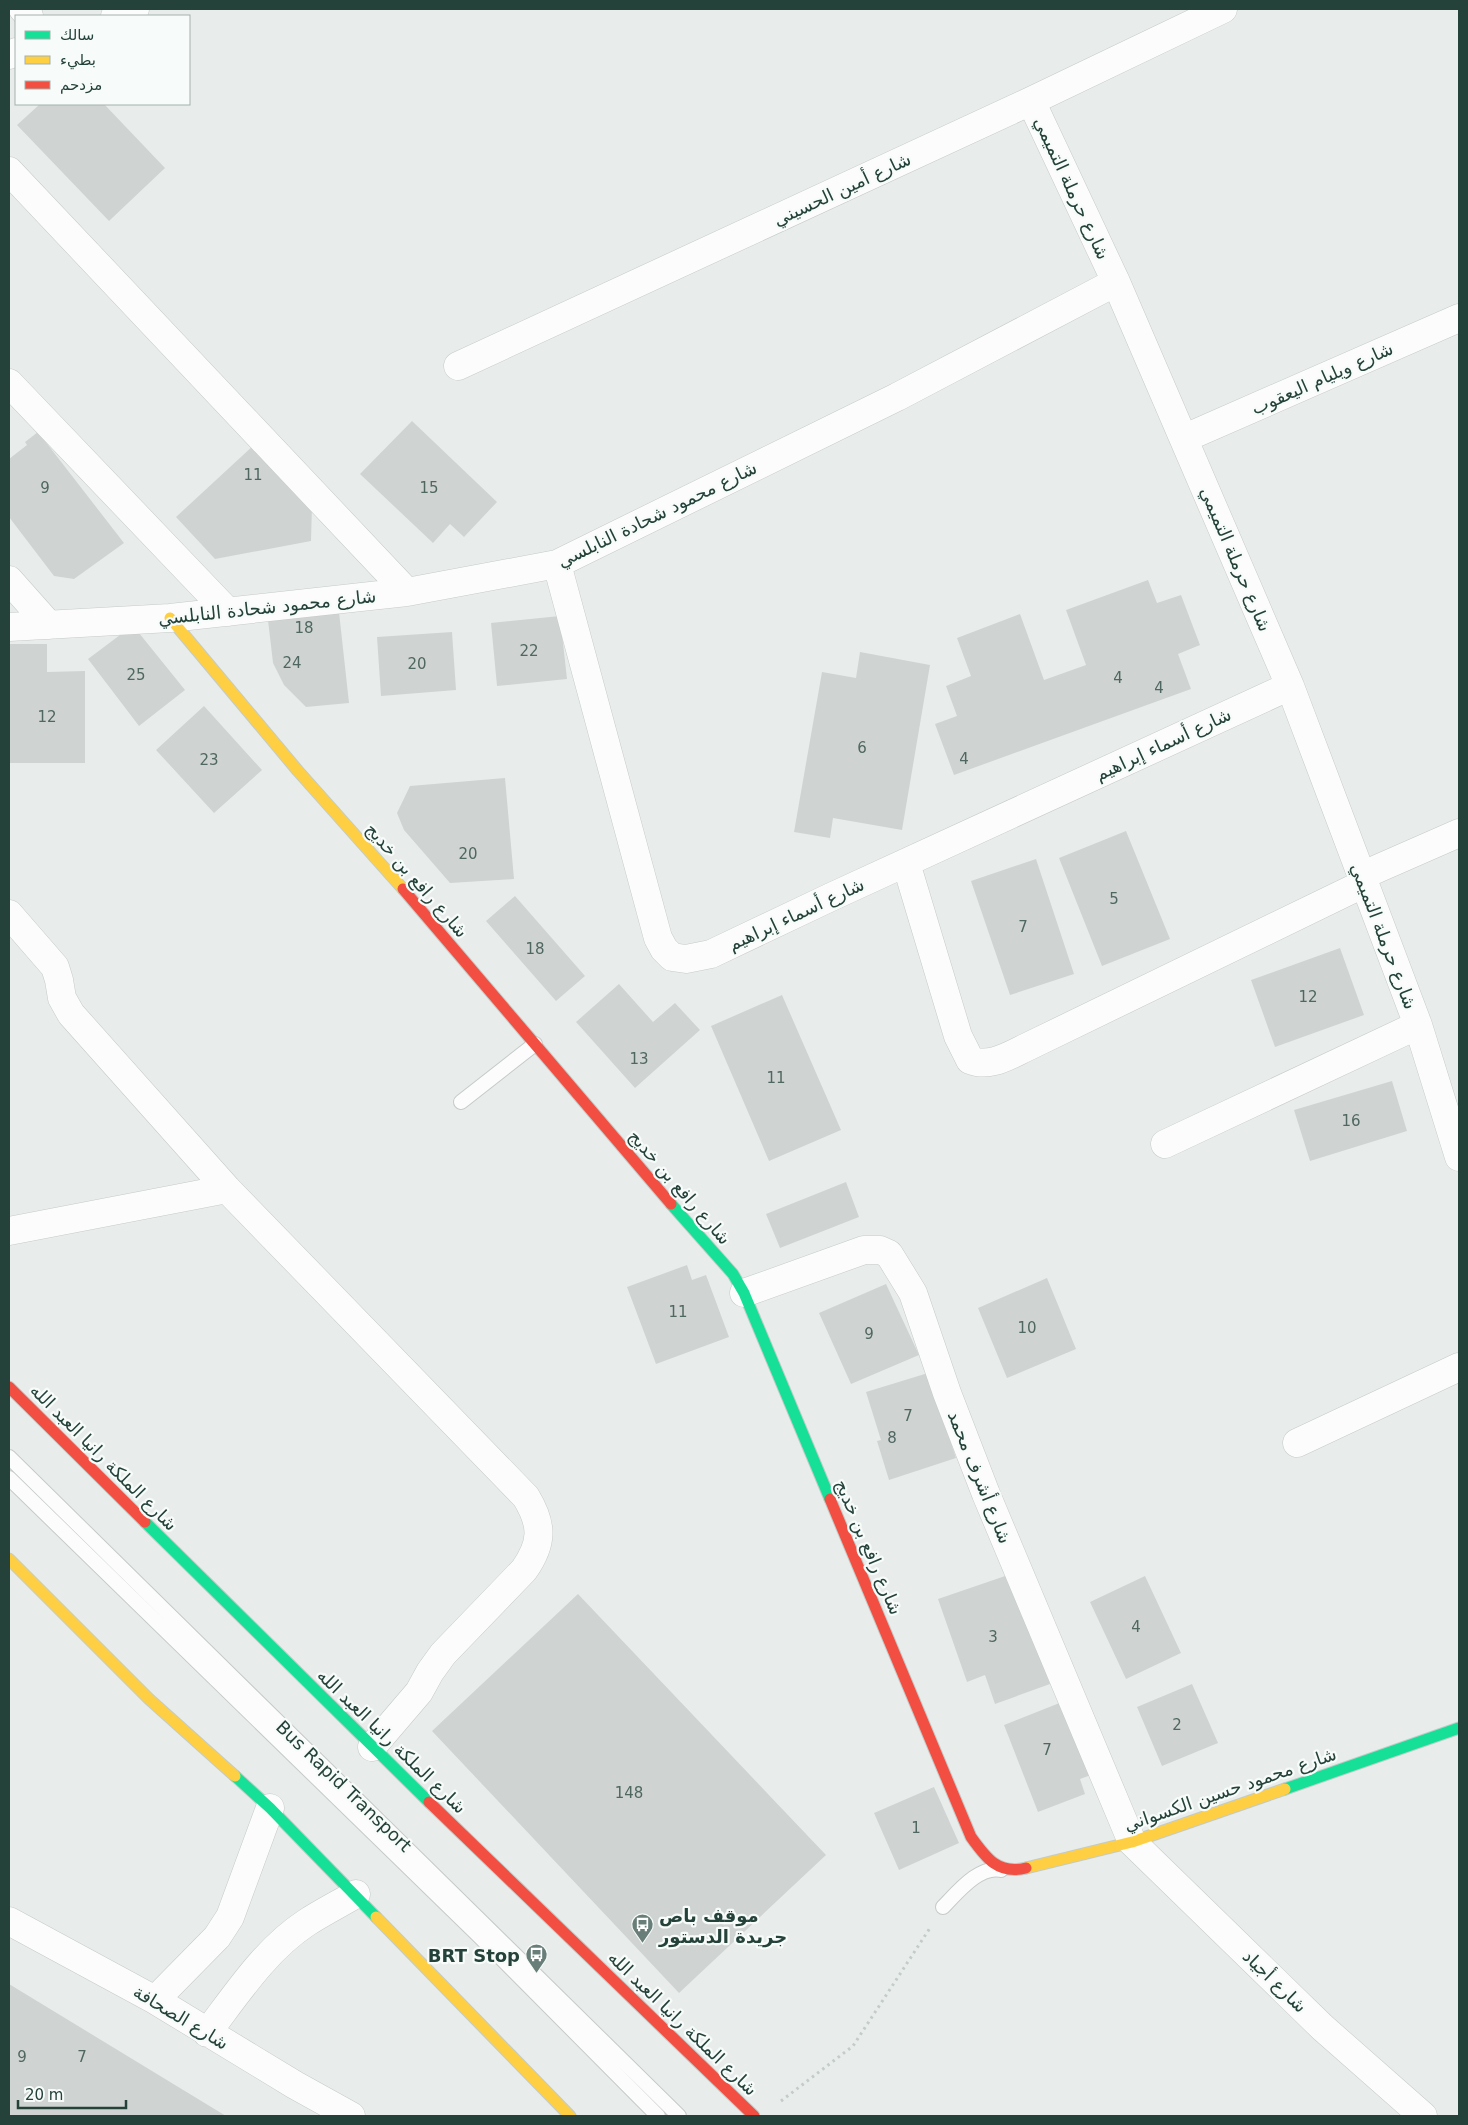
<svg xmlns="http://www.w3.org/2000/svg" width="1468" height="2125" font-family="'DejaVu Sans','Noto Naskh Arabic',sans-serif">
  <rect width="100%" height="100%" fill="#e8edeb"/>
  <path fill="#cfd4d2" d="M40 104H104L165 168 109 221 17 125Z
    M412 421 497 502 464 537 450 524 433 543 360 474Z
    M38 432 124 543 74 579 54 576 9 517V459L27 445 25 442Z
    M255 444 312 505 311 541 215 559 176 517Z
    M1148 580 1157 603 1181 595 1200 645 1178 654 1191 689 954 775 935 724 957 716 946 686 971 676 957 638 1020 614 1044 680 1086 665 1066 610Z
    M339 612 349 703 306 707 284 685 273 663 268 620Z
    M560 616 567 679 497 686 491 623Z
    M124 632 139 633 185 690 139 726 88 659Z
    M452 632 456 690 381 696 377 637Z
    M9 644H47V672L85 671V763H9Z
    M860 652 930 665 902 830 833 818 830 838 794 832 822 672 856 678Z
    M204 706 262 770 214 813 156 750Z
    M505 778 514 879 450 883 404 830 397 813 410 786Z
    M1126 831 1170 939 1102 966 1059 858Z
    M1036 859 1074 974 1010 995 971 881Z
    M515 896 585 976 556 1001 486 921Z
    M1340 948 1364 1015 1275 1047 1251 980Z
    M619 984 653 1022 675 1003 700 1030 635 1088 576 1022Z
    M782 995 841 1130 769 1161 711 1026Z
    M1392 1081 1407 1131 1310 1161 1294 1110Z
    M846 1182 859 1217 780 1248 766 1214Z
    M687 1265 692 1280 706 1275 729 1337 656 1364 627 1287Z
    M1047 1278 1076 1349 1007 1378 978 1308Z
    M886 1284 919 1355 851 1384 819 1313Z
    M928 1373 956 1458 889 1480 877 1441 881 1440 866 1392Z
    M1011 1574 1050 1684 995 1704 985 1675 967 1682 938 1599Z
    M1145 1576 1181 1653 1126 1679 1090 1602Z
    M578 1594 826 1855 679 1993 432 1731Z
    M1192 1684 1218 1743 1162 1766 1137 1707Z
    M1062 1702 1091 1775 1080 1779 1085 1794 1038 1812 1004 1725Z
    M934 1787 959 1843 899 1870 874 1813Z
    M9 1984 60 2015 226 2116H9Z"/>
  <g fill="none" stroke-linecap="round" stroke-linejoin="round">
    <defs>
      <path id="lane" d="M461 1102 535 1044
        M9 1457 679 2116
        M9 1478 479 1936 658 2116
        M943 1907C957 1893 979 1865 1001 1870"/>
      <path id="street" d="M23 9 29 16
        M115 16 135 9
        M9 55 16 52
        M1031 101 1116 282 1290 686 1418 1025 1459 1157
        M9 171 407 592
        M458 366 1031 101 1223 9
        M9 383 228 612
        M1185 438 1459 318
        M557 564 658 938 664 949 672 957 686 959 711 954 831 897 1290 686
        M9 580 49 625
        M9 627 170 618 407 592 557 564 897 397 1116 282
        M906 863 958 1036 970 1060C990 1068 1008 1056 1027 1047L1365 883
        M1361 876 1459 833
        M9 914 55 967 59 980 62 998 71 1014 227 1189 526 1497C543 1525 543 1543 524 1570L443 1654 430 1672 419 1692 372 1747
        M1165 1144 1418 1025
        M9 1231 227 1189
        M744 1293 864 1250H880L889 1254 913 1293 947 1393 986 1494 1132 1842 1322 2027 1423 2116
        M1297 1443 1459 1367
        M9 1921 155 2000 295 2085 351 2116
        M155 2000 217 1937 230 1917 270 1808
        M207 2033C236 1995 265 1950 306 1923 321 1913 339 1904 356 1894"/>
      <path id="fast" d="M671 1204 733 1274 744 1293 830 1499
        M145 1522 429 1802
        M235 1776 270 1808 376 1917
        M1285 1789 1459 1728"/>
      <path id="slow" d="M170 618 298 771 403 889
        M9 1559 149 1699 235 1776
        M1026 1868 1132 1842 1285 1789
        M376 1917 570 2116"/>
      <path id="jam" d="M403 889 671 1204
        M9 1387 145 1522
        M830 1499 971 1837C986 1858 998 1875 1026 1868
        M429 1802 754 2116"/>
    </defs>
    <use href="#lane" stroke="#c5cac8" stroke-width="16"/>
    <use href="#street" stroke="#c5cac8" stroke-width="29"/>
    <use href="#fast" stroke="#c3cbc8" stroke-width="13"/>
    <use href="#slow" stroke="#c3cbc8" stroke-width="13"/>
    <use href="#jam" stroke="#c3cbc8" stroke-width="13"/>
    <path stroke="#c3ccca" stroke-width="3" stroke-dasharray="2.5 4" stroke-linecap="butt" d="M781 2101 853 2046 930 1928"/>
    <use href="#lane" stroke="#fcfcfc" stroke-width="14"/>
    <use href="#street" stroke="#fcfcfc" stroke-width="28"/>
    <use href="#fast" stroke="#16e098" stroke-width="11"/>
    <use href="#slow" stroke="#ffcf43" stroke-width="11"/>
    <use href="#jam" stroke="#f24e42" stroke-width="11"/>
  </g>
  <defs>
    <symbol id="bus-pin" viewBox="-11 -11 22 30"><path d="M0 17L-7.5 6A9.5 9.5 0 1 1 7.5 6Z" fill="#697e78" stroke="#f7fbf9"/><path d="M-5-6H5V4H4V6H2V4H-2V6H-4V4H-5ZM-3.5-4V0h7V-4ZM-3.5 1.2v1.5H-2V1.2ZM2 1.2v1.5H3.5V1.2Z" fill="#fff"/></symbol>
  </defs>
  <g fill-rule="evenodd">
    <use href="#bus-pin" x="630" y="1912" width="25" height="34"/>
    <use href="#bus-pin" x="524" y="1942" width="25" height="34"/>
  </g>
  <g text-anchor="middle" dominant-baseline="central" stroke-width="4.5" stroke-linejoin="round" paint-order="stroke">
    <g font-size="15" fill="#506761">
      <text x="253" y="475">11</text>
      <text x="45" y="488">9</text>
      <text x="429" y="488">15</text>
      <text x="304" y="628">18</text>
      <text x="529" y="651">22</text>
      <text x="292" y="663">24</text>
      <text x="417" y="664">20</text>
      <text x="136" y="675">25</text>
      <text x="1118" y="678">4</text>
      <text x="1159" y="688">4</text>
      <text x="47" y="717">12</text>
      <text x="862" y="748">6</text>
      <text x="964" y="759">4</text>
      <text x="209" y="760">23</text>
      <text x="468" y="854">20</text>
      <text x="1114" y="899">5</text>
      <text x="1023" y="927">7</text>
      <text x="535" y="949">18</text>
      <text x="1308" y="997">12</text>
      <text x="639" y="1059">13</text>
      <text x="776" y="1078">11</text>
      <text x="1351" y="1121">16</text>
      <text x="678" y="1312">11</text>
      <text x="1027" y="1328">10</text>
      <text x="869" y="1334">9</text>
      <text x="908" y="1416">7</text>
      <text x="892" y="1438">8</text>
      <text x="1136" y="1627">4</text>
      <text x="993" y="1637">3</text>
      <text x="1177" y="1725">2</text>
      <text x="1047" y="1750">7</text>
      <text x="629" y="1793">148</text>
      <text x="916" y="1828">1</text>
      <text x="22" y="2057">9</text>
      <text x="82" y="2057">7</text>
    </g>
    <g font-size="18" fill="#24423a" stroke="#f7fbf9">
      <text transform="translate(1072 188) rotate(65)">شارع حرملة التميمي</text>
      <text transform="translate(842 189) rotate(-25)">شارع أمين الحسيني</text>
      <text transform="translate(1322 378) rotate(-24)">شارع ويليام اليعقوب</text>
      <text transform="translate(657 514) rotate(-26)">شارع محمود شحادة النابلسي</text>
      <text transform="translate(1236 559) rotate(67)">شارع حرملة التميمي</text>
      <text transform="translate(267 607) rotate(-6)">شارع محمود شحادة النابلسي</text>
      <text transform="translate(1163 744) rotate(-25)">شارع أسماء إبراهيم</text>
      <text transform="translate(417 880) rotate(49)">شارع رافع بن خديج</text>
      <text transform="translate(796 914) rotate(-25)">شارع أسماء إبراهيم</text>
      <text transform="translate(1384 936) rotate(69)">شارع حرملة التميمي</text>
      <text transform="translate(680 1187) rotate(49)">شارع رافع بن خديج</text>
      <text transform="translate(104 1457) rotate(45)">شارع الملكة رانيا العبد الله</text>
      <text transform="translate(980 1477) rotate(68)">شارع أشرف محمد</text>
      <text transform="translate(869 1547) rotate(67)">شارع رافع بن خديج</text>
      <text transform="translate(392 1741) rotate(44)">شارع الملكة رانيا العبد الله</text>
      <text transform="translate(344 1786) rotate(44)">Bus Rapid Transport</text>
      <text transform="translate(1230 1789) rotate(-19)">شارع محمود حسين الكسواني</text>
      <text transform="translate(1275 1981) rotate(44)">شارع أجياد</text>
      <text transform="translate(181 2017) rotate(31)">شارع الصحافة</text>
      <text transform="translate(683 2023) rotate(44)">شارع الملكة رانيا العبد الله</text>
    </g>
    <g font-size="18" font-weight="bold" fill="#24423a" stroke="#f7fbf9" text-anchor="start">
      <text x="659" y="1915">موقف باص<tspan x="659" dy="21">جريدة الدستور</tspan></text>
      <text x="520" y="1955" text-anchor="end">BRT Stop</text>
    </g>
  </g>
  <rect width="1468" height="2125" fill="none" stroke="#24423a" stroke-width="20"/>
  <rect x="15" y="15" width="175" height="90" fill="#f7fbf9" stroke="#a3b1ad"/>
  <rect x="25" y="31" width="25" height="8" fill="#16e098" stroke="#a3b1ad"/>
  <text x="60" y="40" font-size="15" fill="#24423a">سالك</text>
  <rect x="25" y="56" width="25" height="8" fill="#ffcf43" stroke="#a3b1ad"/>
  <text x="60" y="65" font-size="15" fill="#24423a">بطيء</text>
  <rect x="25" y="81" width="25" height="8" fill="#f24e42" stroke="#a3b1ad"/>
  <text x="60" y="90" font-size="15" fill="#24423a">مزدحم</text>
  <path d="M18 2100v8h108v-8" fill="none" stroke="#24423a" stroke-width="2.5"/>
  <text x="25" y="2100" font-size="15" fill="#24423a" stroke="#f7fbf9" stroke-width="4" paint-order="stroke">20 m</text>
</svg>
